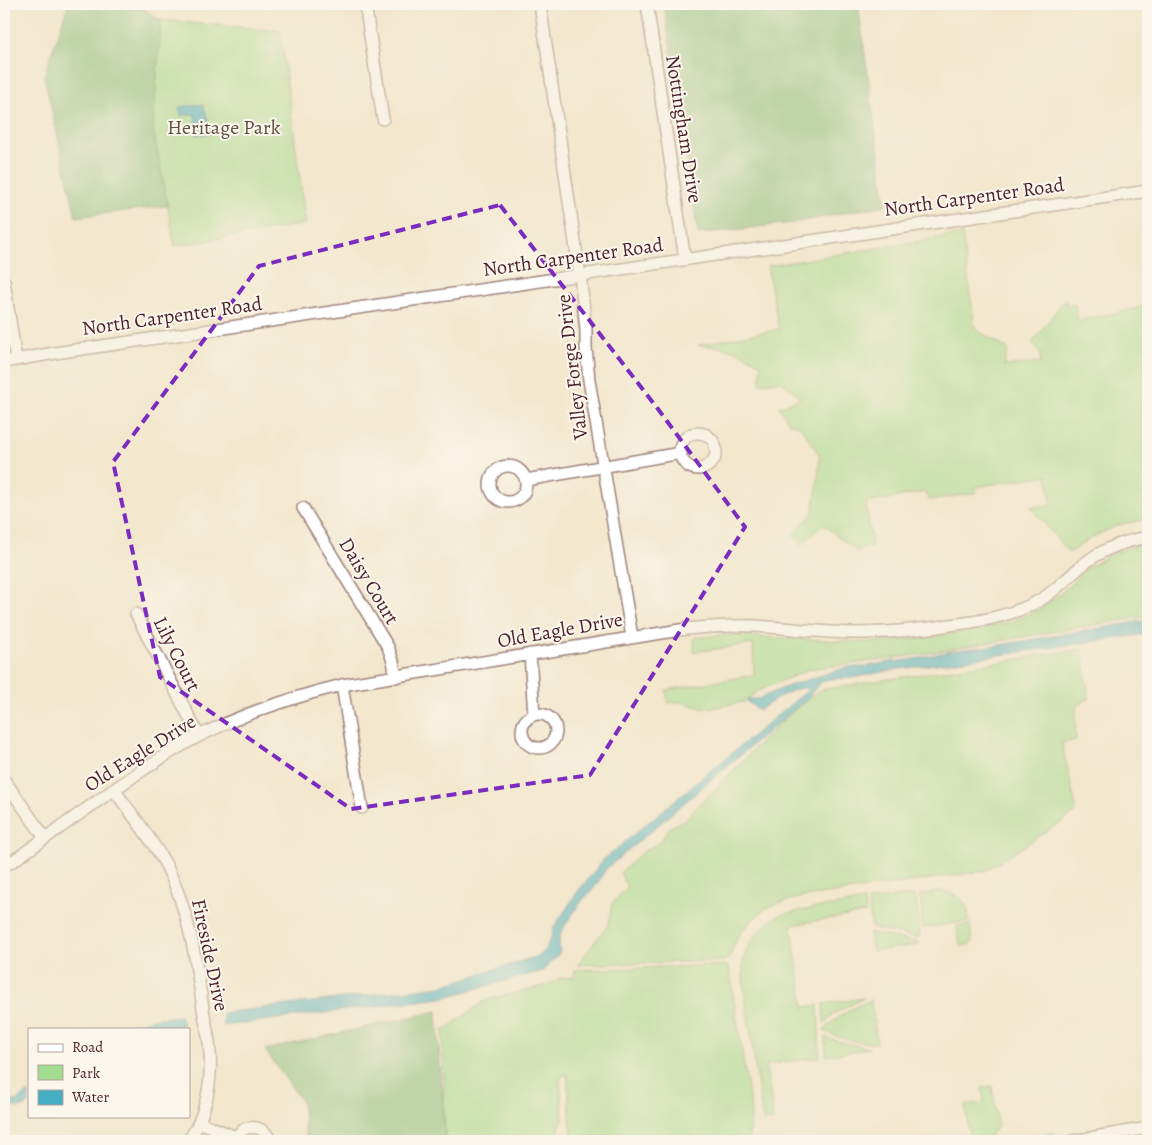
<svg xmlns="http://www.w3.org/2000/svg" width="1152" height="1145" font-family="Alegreya,serif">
  <rect width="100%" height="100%" fill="#fbf7ec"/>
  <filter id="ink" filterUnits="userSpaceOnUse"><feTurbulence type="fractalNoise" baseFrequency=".02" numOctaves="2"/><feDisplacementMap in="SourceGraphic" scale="10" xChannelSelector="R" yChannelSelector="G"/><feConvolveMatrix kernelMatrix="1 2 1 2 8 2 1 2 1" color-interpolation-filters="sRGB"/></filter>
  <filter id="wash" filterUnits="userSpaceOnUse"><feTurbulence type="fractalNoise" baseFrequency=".0096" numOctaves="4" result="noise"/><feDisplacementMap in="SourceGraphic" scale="20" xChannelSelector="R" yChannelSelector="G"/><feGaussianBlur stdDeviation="1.12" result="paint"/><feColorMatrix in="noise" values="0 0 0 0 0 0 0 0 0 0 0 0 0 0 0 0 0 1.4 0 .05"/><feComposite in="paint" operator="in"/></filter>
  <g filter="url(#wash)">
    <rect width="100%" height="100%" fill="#f3e7cd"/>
    <path fill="#a1dc8f" stroke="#767e5d" d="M161 20 280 31 306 224 175 246 153 128Z
      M962 234 975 329 1008 349 1004 366 1041 363 1040 353 1032 343 1066 298 1067 305 1075 304 1078 320 1117 313 1148 305V519L1118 525 1091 538 1069 553 1031 507 1052 505 1047 475 976 487V493L929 500 924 492 866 503 872 546 856 551 823 524 803 544 793 535 812 514 817 490 820 456 801 427 789 423 779 407 801 398 781 381 760 383 761 364 738 351 719 347 698 345 779 329 767 266Z
      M1148 544V616L897 658 810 669 758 691 744 702 704 709 682 702 668 703 666 690 754 675 753 644 694 652V638L720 635 867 642 916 639 962 632 1010 622 1041 609 1069 586 1087 568 1111 554 1133 546Z
      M1082 649 1089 699 1077 705 1075 718 1076 740 1062 743 1076 808 1075 813 985 871 798 898 779 903 765 909 753 919 738 936 729 958 723 961 577 965 608 925 612 904 627 887 620 873 645 850 659 843 670 827 684 820 785 718 819 690Z
      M943 891C963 896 967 902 969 921L923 928 920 895Z
      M913 895 916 898 920 932 918 938 872 928 868 901Z
      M864 901 866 913 791 925 804 1007 818 1005 820 1057 766 1065 774 1120 763 1121 743 982V960L749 944 759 931 774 918 787 913 816 908Z
      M970 924 972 942 969 945 960 946 957 926Z
      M872 933 918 942 919 945 873 951 869 934Z
      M725 965 729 967 732 987C736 1015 741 1043 745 1072 748 1093 756 1121 747 1141H668V1137L572 1138 567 1074 560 1078 563 1119 559 1127 558 1141H446L444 1117 443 1031 486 1000 548 985 560 978 574 977 575 970Z
      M864 998 833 1014 824 1024 823 1004Z
      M871 1000 877 1043C859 1044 841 1039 824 1031 836 1016 854 1007 871 1000Z
      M825 1037 841 1042 870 1048 826 1056Z
      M992 1086 998 1126 986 1141H970L965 1105 984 1102 982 1088Z
      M1052 1132 1055 1133 1056 1136 1050 1141H1017L1015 1140Z"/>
    <path fill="#80bc7a" stroke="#656e52" d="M68 4H135L161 20 153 128 168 206 76 217 44 76Z
      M664 4H858L886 205 792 223 698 234Z
      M437 1011 445 1141H306L302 1102 265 1050Z"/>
    <path fill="#44aec2" stroke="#476676" d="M203 104 212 133 196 135 195 114 181 116 179 107Z
      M1148 620V634L894 670 852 678 828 679 820 683 808 698 606 869 595 887 582 901 570 918 559 936 560 952 554 960 543 971 442 998 223 1026 222 1013 441 986 538 956 546 948 551 938 554 927 578 891 604 859 809 689C796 684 771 703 759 710L747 702 748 699H758L788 686 847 667H862L889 662 909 660 950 651 999 645Z
      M181 1016 183 1028 114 1029 157 1018Z
      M29 1092V1104L21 1108 4 1106V1099L16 1101Z"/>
  </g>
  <g filter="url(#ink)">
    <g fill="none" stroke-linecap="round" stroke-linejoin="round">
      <defs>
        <path id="minor" d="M365 4 383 119
          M540 4 581 283 586 330V347L589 380 632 637
          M647 4 685 260
          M4 281 16 360
          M4 362 55 353 1148 191
          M680 451a18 18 0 1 1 36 0a18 18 0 1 1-36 0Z
          M490 484a18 18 0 1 1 36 0a18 18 0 1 1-36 0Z
          M526 480 681 453
          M303 508 388 647 393 661 396 677
          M136 614 199 736
          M530 654 534 715
          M342 685 362 808
          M522 731a17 17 0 1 1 34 0a17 17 0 1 1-34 0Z
          M4 780 45 838
          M114 790C132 814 151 838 166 865 189 910 196 959 203 1009 207 1030 212 1051 210 1073 209 1096 202 1122 188 1141
          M4 866 13 861C44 839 75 817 106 795 137 774 166 753 199 736 245 713 293 697 342 685L686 629C709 627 732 625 755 626 789 628 823 633 857 633 886 633 915 630 944 626 961 623 979 622 996 617 1017 612 1038 604 1054 590 1068 579 1080 565 1095 556 1111 546 1130 540 1148 537
          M199 1122 236 1137
          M235 1141C240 1123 265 1123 270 1141
          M1072 1141 1148 1128"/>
      </defs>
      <use href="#minor" stroke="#9e837c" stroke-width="14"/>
      <use href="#minor" stroke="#fff" stroke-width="11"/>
    </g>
  </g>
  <path d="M0 0H1152V1145H0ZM500 205 658 409 745 527 590 775 351 809 160 677 113 462 259 266Z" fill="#f3e7cd" fill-opacity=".55" fill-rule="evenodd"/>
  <path fill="none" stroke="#7b2cbf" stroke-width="4" stroke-dasharray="10 6" stroke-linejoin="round" d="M500 205 658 409 745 527 590 775 351 809 160 677 113 462 259 266Z"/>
  <g text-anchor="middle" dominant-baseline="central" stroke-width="4" stroke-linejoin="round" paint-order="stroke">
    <g font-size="20" fill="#604e44" stroke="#fbf7ec">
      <text x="224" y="127">Heritage Park</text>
    </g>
    <g font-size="20" fill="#4a1f2b" stroke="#fbf7ec">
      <text transform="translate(684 129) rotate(81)">Nottingham Drive</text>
      <text transform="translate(974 197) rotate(-8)">North Carpenter Road</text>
      <text transform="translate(573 257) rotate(-8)">North Carpenter Road</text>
      <text transform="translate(172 316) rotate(-8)">North Carpenter Road</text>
      <text transform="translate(572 367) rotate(-97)">Valley Forge Drive</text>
      <text transform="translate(369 581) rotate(59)">Daisy Court</text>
      <text transform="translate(560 630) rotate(-10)">Old Eagle Drive</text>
      <text transform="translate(177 654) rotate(63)">Lily Court</text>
      <text transform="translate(140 753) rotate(-32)">Old Eagle Drive</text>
      <text transform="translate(210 955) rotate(78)">Fireside Drive</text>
    </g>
  </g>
  <rect width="1152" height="1145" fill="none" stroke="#fbf7ec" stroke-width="20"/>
  <rect x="28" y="1028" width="162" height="90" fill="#fbf7ec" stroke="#b4a19f"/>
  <rect x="38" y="1044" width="25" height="8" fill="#ffffff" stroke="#b4a19f"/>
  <text x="72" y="1052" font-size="15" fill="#4a1f2b">Road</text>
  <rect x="38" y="1065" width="25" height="15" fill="#a1dc8f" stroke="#b4a19f"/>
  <text x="72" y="1078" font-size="15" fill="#4a1f2b">Park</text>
  <rect x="38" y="1090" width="25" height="15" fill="#44aec2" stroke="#b4a19f"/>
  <text x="72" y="1102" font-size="15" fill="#4a1f2b">Water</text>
</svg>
